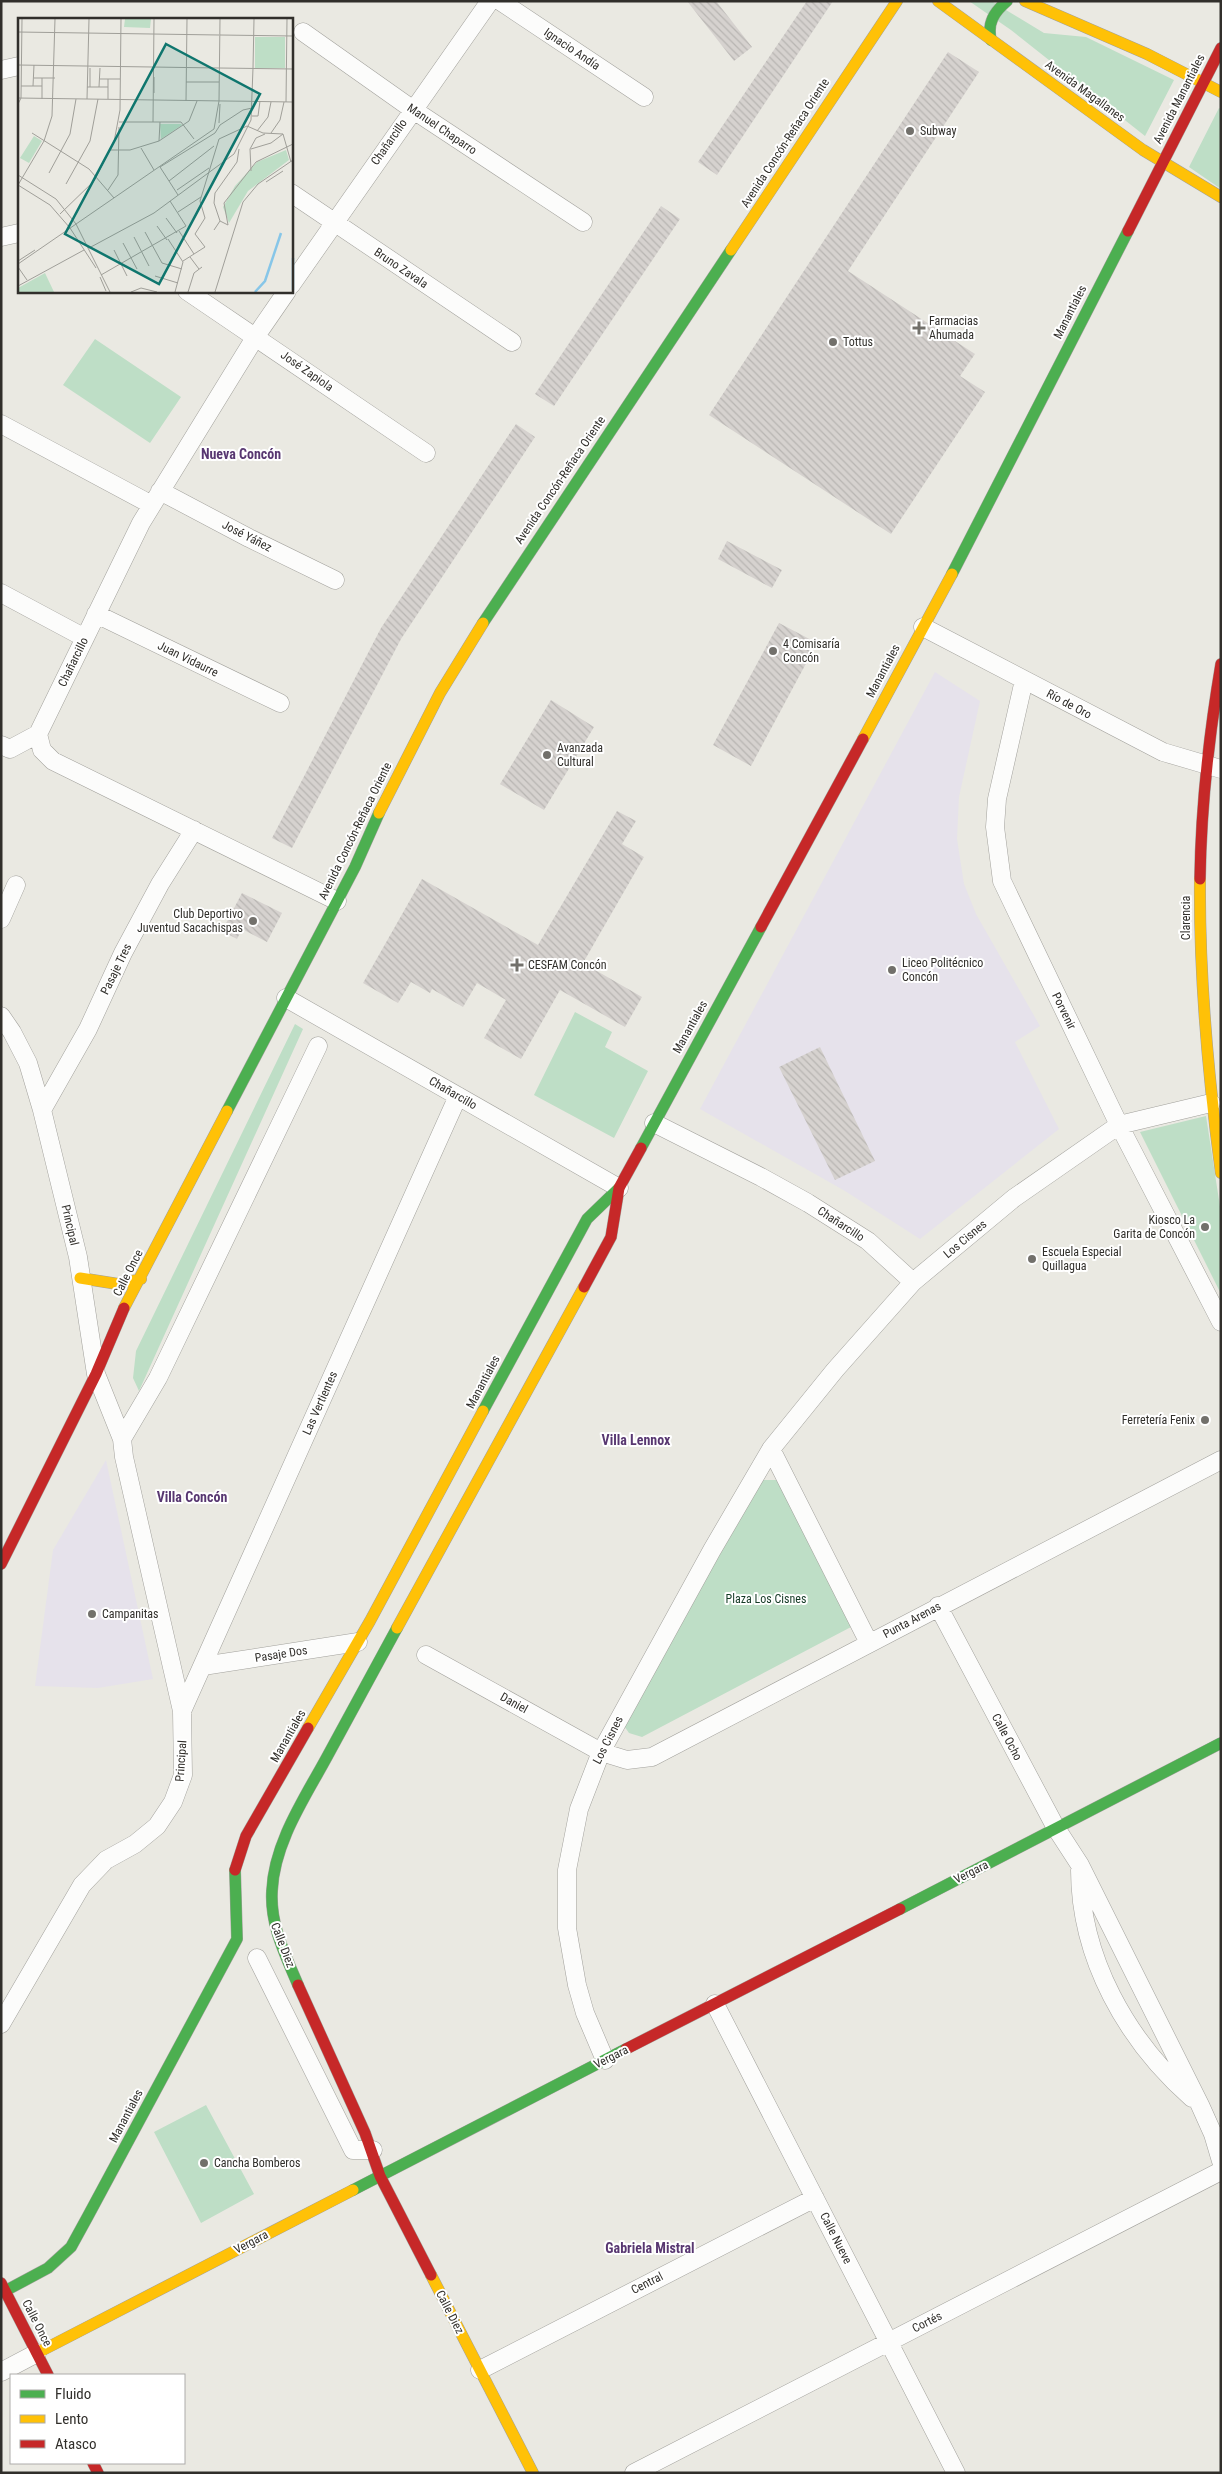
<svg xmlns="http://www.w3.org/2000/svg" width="1222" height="2474" font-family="'Roboto Condensed',sans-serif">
  <defs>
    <pattern id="building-back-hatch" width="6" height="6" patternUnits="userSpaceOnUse" patternTransform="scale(1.25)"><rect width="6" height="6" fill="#d6d2cf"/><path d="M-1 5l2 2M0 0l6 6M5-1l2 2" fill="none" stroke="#b8b5b2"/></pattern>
  </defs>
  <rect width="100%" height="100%" fill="#eae9e2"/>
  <path fill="#e6e2eb" d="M935 672 980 701 959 797 957 839 964 884 976 914 1040 1026 1015 1042 1059 1129 920 1239 845 1191 700 1109Z
    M106 1460 153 1679 98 1688 35 1686 53 1550Z"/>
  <path fill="#bedec6" d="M969 1H991L1044 33 1086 37 1174 80 1145 136 1011 30Z
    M1219 108 1221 109V189L1189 167Z
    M95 339 181 397 150 443 63 385Z
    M575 1012 612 1032 605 1047 648 1071 614 1138 534 1095Z
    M295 1024 303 1029 139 1391 133 1378 136 1351Z
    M1206 1116 1221 1213V1294L1140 1132Z
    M759 1480H780L851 1627 642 1737 629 1733 622 1723Z
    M206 2105 254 2194 201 2223 154 2132Z"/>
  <path fill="url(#building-back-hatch)" d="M687 1H716L752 47 734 61Z
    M807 1H833L717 175 698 162Z
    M948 52 979 72 848 271 975 354 960 376 985 392 891 534 709 415Z
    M661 206 680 219 554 406 535 394Z
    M516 424 535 437 401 639 292 848 272 838 381 628Z
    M727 541 782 570 772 588 718 559Z
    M779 623 817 643 751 766 713 745Z
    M551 700 594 727 544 810 500 784Z
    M617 811 636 821 622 844 644 857 583 963 642 997 625 1027 560 990 521 1059 484 1038 506 1000 477 983 463 1007 432 989 430 993 411 982 398 1003 363 983 422 879 538 945Z
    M242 893 282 913 267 942 242 929 237 939 222 931Z
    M820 1047 875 1161 835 1180 779 1067Z"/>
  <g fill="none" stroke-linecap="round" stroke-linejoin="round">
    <defs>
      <path id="street" d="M500 1 644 97
        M303 32 412 109 583 222
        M1 70 19 66
        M291 193 512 342
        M1 237 19 233
        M291 285 490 1
        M187 291 426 453
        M287 291 256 336 141 523 38 734 42 750 53 761 337 901
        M1 424 152 505
        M160 491 249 538 335 580
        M1 593 85 638
        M96 614 280 703
        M923 627 1163 752 1221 769
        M1024 680 997 799 995 827 1002 881 1119 1125 1221 1322
        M1 745 10 749 38 734
        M1 919 16 885
        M286 998 619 1188
        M1 1016 12 1032 28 1063 42 1110 78 1257 96 1374 122 1439 124 1457 182 1711 183 1775 173 1802 157 1826 135 1844 106 1860 82 1885 1 2024
        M42 1110 88 1029 123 953 160 884 194 830
        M654 1123 761 1177 808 1203 868 1241 913 1282
        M122 1439 158 1378 318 1046
        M771 1449 869 1643
        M938 1606 1056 1828 1080 1865 1200 2105 1213 2134 1221 2161
        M426 1655 601 1752 627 1760 652 1757 1221 1460
        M203 1666 358 1642
        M182 1711 458 1096
        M1080 1870C1080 1958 1127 2041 1192 2098
        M257 1958 353 2150H373
        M715 2004 956 2473
        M605 2060 585 2013 577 1985 567 1928V1870L579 1809 601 1752 712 1550 771 1449 835 1370 913 1282 1014 1198 1119 1125 1211 1103
        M480 2370 815 2198
        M1 2372 37 2353
        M634 2473 1221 2171"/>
      <path id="fast" d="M991 40C987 23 994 12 1007 1
        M952 574 1128 231
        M483 623 731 250
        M227 1111 355 867 379 813
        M641 1148 761 927
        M483 1411 587 1219 619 1188
        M900 1909 1221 1743
        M298 1985C285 1954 270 1925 272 1891 274 1842 306 1796 328 1755 351 1713 374 1671 397 1628
        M353 2190 626 2049
        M5 2291 48 2268 71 2247 88 2216 237 1939 235 1870"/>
      <path id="slow" d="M938 1 1143 150 1221 197
        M1025 1 1147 54 1221 92
        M731 250 897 1
        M863 739 952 574
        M379 813 440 693 483 623
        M1200 879C1199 978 1208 1075 1221 1173
        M80 1278 118 1284 141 1279
        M124 1308 227 1111
        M397 1628 584 1287
        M308 1728 370 1621 483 1411
        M431 2275 533 2473
        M37 2353 353 2190"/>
      <path id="jam" d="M1128 231 1221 48
        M1200 879C1201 807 1209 735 1221 664
        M761 927 863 739
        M584 1287 611 1237 619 1188 641 1148
        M1 1564 96 1374 124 1308
        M235 1870 246 1836 308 1728
        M298 1985 365 2133 380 2176 431 2275
        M626 2049 900 1909
        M1 2283 48 2375
        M93 2463 98 2473"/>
    </defs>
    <use href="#street" stroke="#a2a19c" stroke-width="19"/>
    <use href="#fast" stroke="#a2a19c" stroke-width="12"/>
    <use href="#slow" stroke="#a2a19c" stroke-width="12"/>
    <use href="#jam" stroke="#a2a19c" stroke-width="12"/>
    <use href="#street" stroke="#fcfcfb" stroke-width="18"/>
    <use href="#fast" stroke="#4caf50" stroke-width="11"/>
    <use href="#slow" stroke="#ffc107" stroke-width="11"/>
    <use href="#jam" stroke="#c62828" stroke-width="11"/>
  </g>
  <g fill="#72706b" stroke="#fff" stroke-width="2">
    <circle cx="910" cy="131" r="5"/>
    <path d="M916.5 320.5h5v5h5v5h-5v5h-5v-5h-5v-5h5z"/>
    <circle cx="833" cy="342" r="5"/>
    <circle cx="773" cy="651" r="5"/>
    <circle cx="547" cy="755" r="5"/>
    <circle cx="253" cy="921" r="5"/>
    <path d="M514.5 957.5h5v5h5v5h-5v5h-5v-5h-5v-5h5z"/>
    <circle cx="892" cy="970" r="5"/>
    <circle cx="1205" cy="1227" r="5"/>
    <circle cx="1032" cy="1259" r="5"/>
    <circle cx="1205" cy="1420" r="5"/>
    <circle cx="92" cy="1614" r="5"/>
    <circle cx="204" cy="2163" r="5"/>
  </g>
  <g text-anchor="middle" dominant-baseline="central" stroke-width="4" stroke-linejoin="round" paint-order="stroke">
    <g font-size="12" fill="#312f2b" stroke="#fff">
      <text transform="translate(572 49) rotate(34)">Ignacio Andía</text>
      <text transform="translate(1085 91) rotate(36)">Avenida Magallanes</text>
      <text transform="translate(1179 99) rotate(-63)">Avenida Manantiales</text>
      <text transform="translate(442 129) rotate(34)">Manuel Chaparro</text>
      <text transform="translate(389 142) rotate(-55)">Chañarcillo</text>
      <text transform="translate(785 143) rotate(-57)">Avenida Concón-Reñaca Oriente</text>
      <text transform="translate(401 268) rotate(34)">Bruno Zavala</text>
      <text transform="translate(1070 312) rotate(-63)">Manantiales</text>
      <text transform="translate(307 371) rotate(35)">José Zapiola</text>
      <text transform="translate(560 480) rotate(-56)">Avenida Concón-Reñaca Oriente</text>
      <text transform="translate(247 536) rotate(27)">José Yáñez</text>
      <text transform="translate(188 659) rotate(26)">Juan Vidaurre</text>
      <text transform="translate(73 662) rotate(-64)">Chañarcillo</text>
      <text transform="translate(883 671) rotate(-62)">Manantiales</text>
      <text transform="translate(1069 704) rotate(28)">Río de Oro</text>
      <text transform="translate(355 831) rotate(-64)">Avenida Concón-Reñaca Oriente</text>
      <text transform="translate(1186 918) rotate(-90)">Clarencia</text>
      <text transform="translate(116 969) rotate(-64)">Pasaje Tres</text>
      <text transform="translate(1064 1011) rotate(64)">Porvenir</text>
      <text transform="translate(690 1027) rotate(-61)">Manantiales</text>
      <text transform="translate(453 1093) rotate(30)">Chañarcillo</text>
      <text transform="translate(841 1224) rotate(33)">Chañarcillo</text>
      <text transform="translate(70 1225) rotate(77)">Principal</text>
      <text transform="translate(965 1239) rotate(-40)">Los Cisnes</text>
      <text transform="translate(128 1273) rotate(-63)">Calle Once</text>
      <text transform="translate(483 1382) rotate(-62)">Manantiales</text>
      <text transform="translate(320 1403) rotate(-66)">Las Vertientes</text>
      <text transform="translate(912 1620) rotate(-28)">Punta Arenas</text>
      <text transform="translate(281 1654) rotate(-9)">Pasaje Dos</text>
      <text transform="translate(514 1703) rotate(29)">Daniel</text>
      <text transform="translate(288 1736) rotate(-60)">Manantiales</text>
      <text transform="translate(1007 1737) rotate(62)">Calle Ocho</text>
      <text transform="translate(608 1740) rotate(-63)">Los Cisnes</text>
      <text transform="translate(181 1761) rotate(-86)">Principal</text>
      <text transform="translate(971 1872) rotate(-27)">Vergara</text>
      <text transform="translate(283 1945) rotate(69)">Calle Diez</text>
      <text transform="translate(611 2057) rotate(-27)">Vergara</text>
      <text transform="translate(126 2116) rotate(-62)">Manantiales</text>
      <text transform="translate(836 2238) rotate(63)">Calle Nueve</text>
      <text transform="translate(251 2242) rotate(-28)">Vergara</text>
      <text transform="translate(647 2283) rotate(-27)">Central</text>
      <text transform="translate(450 2312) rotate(63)">Calle Diez</text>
      <text transform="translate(927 2322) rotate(-27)">Cortés</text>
      <text transform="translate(37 2323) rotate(63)">Calle Once</text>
    </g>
    <g font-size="12" fill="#312f2b" stroke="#fff" text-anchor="start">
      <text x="920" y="131">Subway</text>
      <text x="929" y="321">Farmacias<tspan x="929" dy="14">Ahumada</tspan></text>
      <text x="843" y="342">Tottus</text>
      <text x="783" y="644">4 Comisaría<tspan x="783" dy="14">Concón</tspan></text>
      <text x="557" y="748">Avanzada<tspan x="557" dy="14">Cultural</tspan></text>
      <text x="243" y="914" text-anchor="end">Club Deportivo<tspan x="243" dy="14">Juventud Sacachispas</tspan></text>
      <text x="902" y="963">Liceo Politécnico<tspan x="902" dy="14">Concón</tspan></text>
      <text x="528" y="965">CESFAM Concón</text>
      <text x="1195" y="1220" text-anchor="end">Kiosco La<tspan x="1195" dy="14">Garita de Concón</tspan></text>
      <text x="1042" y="1252">Escuela Especial<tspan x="1042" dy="14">Quillagua</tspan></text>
      <text x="1195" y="1420" text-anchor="end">Ferretería Fenix</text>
      <text x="102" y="1614">Campanitas</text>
      <text x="214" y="2163">Cancha Bomberos</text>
    </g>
    <g font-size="12" fill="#133924" stroke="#fff">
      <text x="766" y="1599">Plaza Los Cisnes</text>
    </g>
    <g font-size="14" font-weight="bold" fill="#583771" stroke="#fff">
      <text x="241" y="454">Nueva Concón</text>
      <text x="636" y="1440">Villa Lennox</text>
      <text x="192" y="1497">Villa Concón</text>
      <text x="650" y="2248">Gabriela Mistral</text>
    </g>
  </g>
  <g transform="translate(18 18)">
    <rect width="275" height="275" fill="#eae9e2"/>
    <path d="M107 1H133L132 10 106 9ZM237 19H267V50H237ZM142 106H163L164 107 143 121ZM16 118 24 123 11 145 2 140ZM268 132 271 142 230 173 211 205 205 189 217 168 239 144ZM27 255 36 274H0V270Z" fill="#bedec6"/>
    <path fill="none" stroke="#87c6e8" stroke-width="2.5" d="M275 240V272M237 274 247 263 263 215"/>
    <path fill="none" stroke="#a09f99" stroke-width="1" d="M37 1 34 98 26 123 0 167 32 187 52 210M0 14 201 17M202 17 275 18M0 47 201 50M201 50 275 51M235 50 236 1M16 60H37M82 61H102M168 64H201M3 68H24M15 68 16 47M69 69H90M72 69V50M81 69 82 50M136 75V59M0 80 275 84M24 81V60M69 81 71 1M90 81V61M168 83 169 1M268 84 269 1M0 86 3 80 4 1M234 98H240L242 83M101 104H163L176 121M135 104 136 1M201 105 202 86M239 113 250 99 253 84M14 115 71 151 96 180M253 115 262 102 266 84M141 123 142 104M123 130 136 152M233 131 253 125 265 116M93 132H112L141 123 171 103 179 83M233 153 232 131 238 120 247 116M31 155 52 116 58 81M0 157 38 181 58 206M151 163 196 128M248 164 265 153M48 166 72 123 80 81M90 172 100 157 101 109M159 172 191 150M160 177 142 149 197 115 202 107 225 92 234 90M160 194 183 179M42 196 76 163 96 124 102 92 103 1M148 200 159 215M202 203 210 207 206 185 238 144 275 126M58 206 92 274M139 208 149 222M52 210 78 250M196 212 202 203 196 185 197 175 219 144 221 131M161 213 176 236M127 214 144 245 164 251M116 219 131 248M150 221 165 244 157 274M105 225 119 251M71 230 136 195 216 136 233 102 235 50M96 232 109 258M172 239 181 251M0 243 17 232M165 243 187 229 177 216 187 200 182 183 201 121 229 108 245 115 265 116 273 144M0 246 196 111 201 83 202 1M0 249 9 262M83 257 168 208 152 183M137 258 160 265M82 259 88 273M0 268 66 232M113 274 123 270 139 274M170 274 176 255 184 249M197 274 225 184 240 166 275 142"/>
    <path fill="#0f766e" fill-opacity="0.15" stroke="#0f766e" stroke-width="2.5" d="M148 26 242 76 141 266 47 216Z"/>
    <rect width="275" height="275" fill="none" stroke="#312f2b" stroke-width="2.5"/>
  </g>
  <rect width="1222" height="2474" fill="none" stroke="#312f2b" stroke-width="5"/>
  <rect x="10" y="2374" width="175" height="90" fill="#ffffff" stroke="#adacaa"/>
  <rect x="20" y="2390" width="25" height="8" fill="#4caf50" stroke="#adacaa"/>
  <text x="55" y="2399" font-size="15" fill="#312f2b">Fluido</text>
  <rect x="20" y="2415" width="25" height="8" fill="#ffc107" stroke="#adacaa"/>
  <text x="55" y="2424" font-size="15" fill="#312f2b">Lento</text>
  <rect x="20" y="2440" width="25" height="8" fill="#c62828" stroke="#adacaa"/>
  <text x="55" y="2449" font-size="15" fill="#312f2b">Atasco</text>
</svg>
